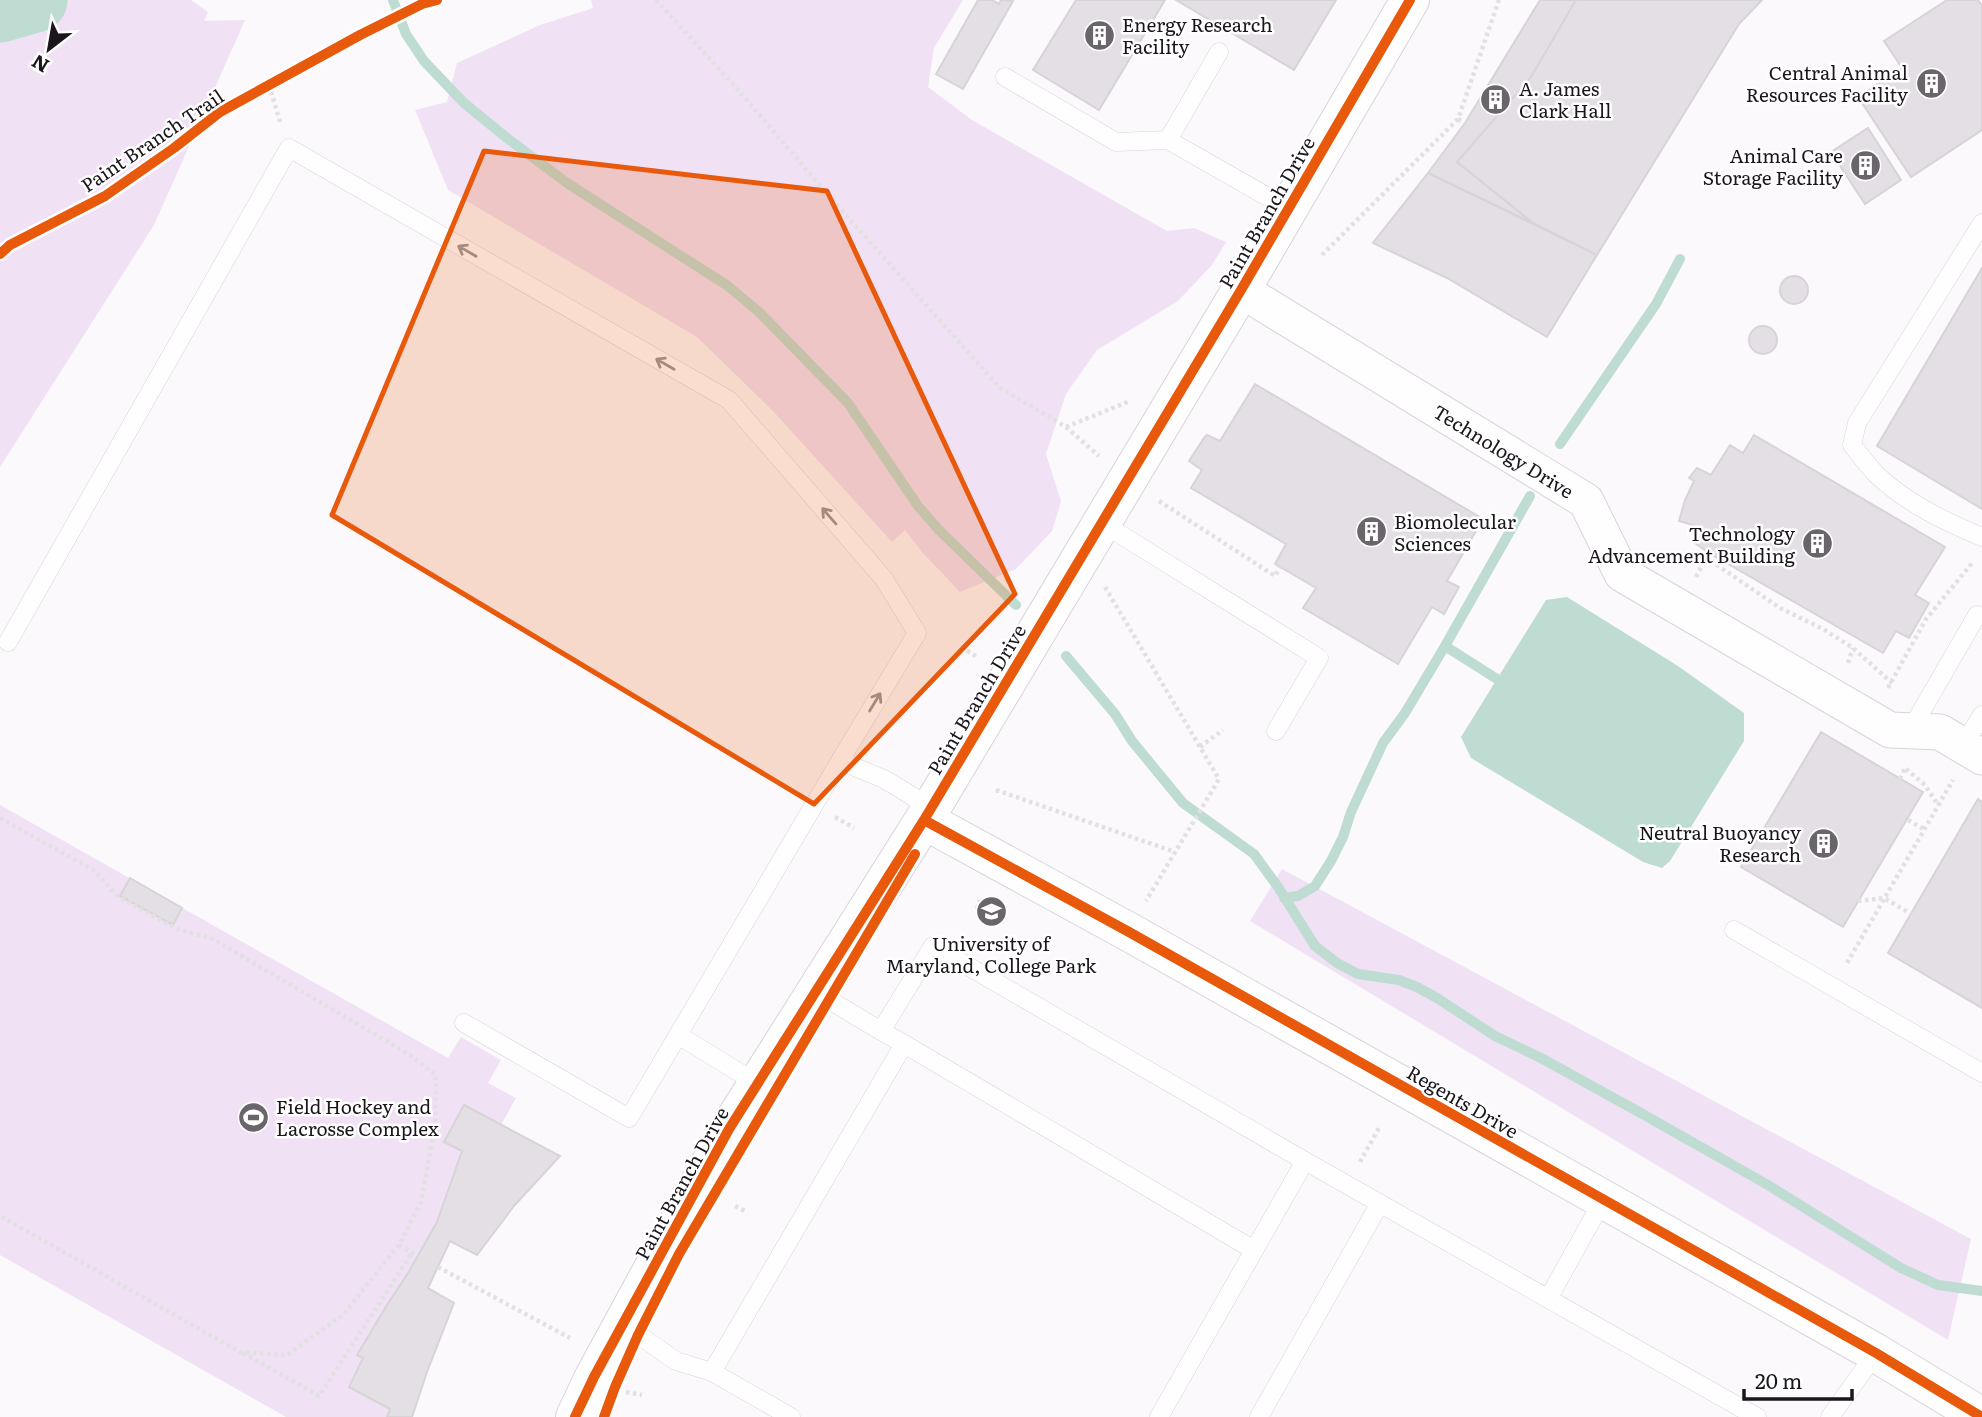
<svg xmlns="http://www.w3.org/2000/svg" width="1982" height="1417" font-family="Literata,serif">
  <rect width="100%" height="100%" fill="#fcf9fd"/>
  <path fill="#f0e1f5" d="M0 0H191L208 12 204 21 245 20 154 225 0 467Z
    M591 0H963L934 48 928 87 972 120 1167 231 1194 228 1226 242 1212 265 1178 301 1097 350 1066 394 1046 454 1061 501 1052 531 1016 569 960 592 922 552 905 530 892 542 773 411 697 337 448 190 415 110 447 102 457 63 540 25 593 8Z
    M0 805 448 1058 461 1037 501 1060 488 1083 516 1098 501 1125 560 1156 514 1206 477 1255 450 1242 428 1287 454 1303 427 1372 412 1417H286L0 1255Z
    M1282 869 1971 1239 1948 1340 1250 921Z"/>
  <path fill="#bedcd2" d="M1567 597 1678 666 1744 713V741L1670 861 1662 868 1643 862 1471 758 1461 737 1546 600Z"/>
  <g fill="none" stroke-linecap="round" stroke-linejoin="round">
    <path stroke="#bedcd2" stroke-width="10" d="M393 0 406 34 424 61 464 103 507 138 567 183 728 286 759 312 848 403 918 506 939 530 1016 605
      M1560 444 1656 304 1680 259
      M1445 646 1497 679
      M1066 656 1115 714 1132 741 1183 803 1254 854 1278 887 1315 946 1337 963 1358 974 1399 980 1417 987 1437 998 1495 1036 1541 1058 1639 1112 1768 1185 1901 1268 1938 1285 1982 1291
      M1284 898 1298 896 1315 886 1331 861 1343 837 1351 812 1383 743 1405 713 1445 646 1530 496"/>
    <path stroke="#bedcd2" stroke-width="65" d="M0 10 35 0"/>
  </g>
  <path fill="#e3dfe4" stroke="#d7d4d8" stroke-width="2" d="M978 0H992L999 4 1001 0 1013 1 963 89 936 74Z
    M1076 0H1165L1099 110 1033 70Z
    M1176 0H1336L1294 70Z
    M1540 0H1576L1531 77 1457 162 1533 223 1428 173 1465 123Z
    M1576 0H1762L1739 24 1597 255 1533 223 1457 162 1531 77Z
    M1947 0H1978L1982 6V130L1911 177 1858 97 1902 68 1884 41Z
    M1868 128 1901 180 1865 204 1831 152Z
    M1428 173 1597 255 1547 337 1447 278 1373 243Z
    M1982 268V509L1877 446Z
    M1780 290a14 14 0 1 1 28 0a14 14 0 1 1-28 0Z
    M1749 340a14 14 0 1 1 28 0a14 14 0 1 1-28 0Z
    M1255 384 1483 519 1447 581 1459 587 1444 614 1432 607 1398 664 1303 608 1316 588 1275 564 1286 544 1191 488 1202 470 1189 461 1204 438 1207 435 1220 441Z
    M1754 435 1945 547 1915 595 1929 603 1909 638 1896 631 1883 653 1709 553 1692 541 1700 527 1679 521 1685 500 1694 481 1689 478 1697 468 1711 475 1730 445 1743 453Z
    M1821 732 1923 792 1843 927 1741 867Z
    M1978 799 1982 802V1008L1888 953Z
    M130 878 182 908 173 925 120 896Z
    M464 1105 560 1156 514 1206 477 1255 450 1241 428 1288 454 1303 427 1372 412 1417H387L390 1409 349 1387 363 1358 357 1355 387 1305 408 1273 437 1222 462 1151 444 1142Z"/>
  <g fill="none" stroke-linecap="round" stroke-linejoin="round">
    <defs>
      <path id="service" d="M1219 52 1168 140 1289 209
        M1005 77 1116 142 1168 140
        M1982 223 1857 423 1852 445C1860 455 1868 466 1877 475 1906 503 1946 522 1982 537
        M1102 523 1319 658 1276 731
        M8 642 289 148 729 400 884 579 917 633 840 761
        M1910 731 1977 615
        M1963 746 1982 715
        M1734 930 1982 1073
        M816 992 881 1031
        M464 1023 629 1118 840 761 884 779 932 808
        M678 1035 758 1084
        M904 1044 1254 1250
        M1305 1161 1757 1417
        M1548 1299 1603 1200
        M623 1324 676 1361 712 1372 791 1417
        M712 1372 904 1044 881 1031 933 946 1305 1161 1159 1417
        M1259 1417 1380 1203
        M1830 1417 1876 1353"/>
      <g id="minor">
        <path id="s1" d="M1241 290 1586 501 1622 574 1890 730 1940 732 1982 757"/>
      </g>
      <path id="tertiary" d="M924 820 1129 932 1876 1353 1982 1417
        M575 1417 594 1377 729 1129 924 820 1241 290 1410 0"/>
    </defs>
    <use href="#service" stroke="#d7d4d8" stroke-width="19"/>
    <use href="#minor" stroke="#d7d4d8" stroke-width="37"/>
    <use href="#tertiary" stroke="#d7d4d8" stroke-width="40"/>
    <path stroke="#e2e1e2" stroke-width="4.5" stroke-dasharray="3.5 3.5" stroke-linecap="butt" d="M656 0 732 83 829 196 1000 388 1066 427 1099 456
      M269 85 281 125
      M1458 119 1465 123
      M1322 255 1458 119 1499 0
      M1066 427 1130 401
      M1159 501 1275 576 1280 567
      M1709 553 1714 563 1780 608 1823 629 1853 648 1892 683
      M1696 577 1708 554
      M1105 587 1219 779 1146 901
      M961 647 979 658
      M1848 663 1853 648
      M1888 688 1926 619 1973 562
      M1200 747 1223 730
      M1906 769 1925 785 1938 805
      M1900 779 1905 768
      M996 790 1175 852
      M835 817 854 828
      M0 818 95 871 117 896 177 929 211 938 410 1055 436 1075 435 1125 421 1202 399 1245 343 1315 287 1355 240 1352 0 1216
      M1908 820 1924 829
      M1858 901 1884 898 1911 914
      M977 909 980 900
      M1847 963 1953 780
      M1360 1162 1380 1126
      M735 1206 745 1211
      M399 1245 417 1256
      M438 1267 570 1338
      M243 1353 319 1396 412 1253
      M626 1392 642 1395"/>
    <use href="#service" stroke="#fffeff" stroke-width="18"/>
    <use href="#minor" stroke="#fffeff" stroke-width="35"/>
    <use href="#tertiary" stroke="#fffeff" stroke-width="38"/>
    <defs>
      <path id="cycleway" d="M0 254 10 245 105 196 174 148 220 112 360 35 422 4 437 0
        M924 820 1129 932 1876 1353 1982 1417
        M575 1417 594 1377 729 1129 924 820 1241 290 1410 0
        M604 1417 615 1387 638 1335 679 1254 915 854"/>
    </defs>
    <use href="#cycleway" stroke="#fff" stroke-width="15"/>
    <use href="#cycleway" stroke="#e8590c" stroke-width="10"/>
  </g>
  <defs><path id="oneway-shaft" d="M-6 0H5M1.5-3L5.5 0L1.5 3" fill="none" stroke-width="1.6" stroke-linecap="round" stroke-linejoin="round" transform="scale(1.75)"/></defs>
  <g stroke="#989698">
    <use href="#oneway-shaft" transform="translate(467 251) rotate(-150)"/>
    <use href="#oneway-shaft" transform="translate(665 364) rotate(-150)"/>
    <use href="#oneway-shaft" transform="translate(829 516) rotate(-131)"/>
    <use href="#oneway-shaft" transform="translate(875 702) rotate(-59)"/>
  </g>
  <path fill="#e8590c" fill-opacity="0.2" stroke="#e8590c" stroke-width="5" stroke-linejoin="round" d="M484 151 827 191 1015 594 814 804 332 515Z"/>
  <defs>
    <symbol id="building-disc" viewBox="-11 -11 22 22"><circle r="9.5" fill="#69656a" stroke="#fff"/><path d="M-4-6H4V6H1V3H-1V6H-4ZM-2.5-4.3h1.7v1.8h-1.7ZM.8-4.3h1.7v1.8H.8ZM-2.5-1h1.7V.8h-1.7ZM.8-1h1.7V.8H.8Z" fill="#fff"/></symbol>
    <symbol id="university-disc" viewBox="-11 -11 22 22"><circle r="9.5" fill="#69656a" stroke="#fff"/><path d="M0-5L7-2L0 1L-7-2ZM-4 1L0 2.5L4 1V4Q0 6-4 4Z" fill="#fff"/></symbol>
    <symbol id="stadium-disc" viewBox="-11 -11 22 22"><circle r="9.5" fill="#69656a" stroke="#fff"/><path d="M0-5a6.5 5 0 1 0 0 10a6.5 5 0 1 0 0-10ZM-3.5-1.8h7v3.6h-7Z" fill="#fff"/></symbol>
  </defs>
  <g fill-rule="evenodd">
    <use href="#building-disc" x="1082" y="18" width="35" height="35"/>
    <use href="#building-disc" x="1914" y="66" width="35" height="35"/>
    <use href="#building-disc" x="1478" y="82" width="35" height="35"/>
    <use href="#building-disc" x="1848" y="148" width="35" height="35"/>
    <use href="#building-disc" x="1354" y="514" width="35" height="35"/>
    <use href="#building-disc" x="1800" y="526" width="35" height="35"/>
    <use href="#building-disc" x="1806" y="826" width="35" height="35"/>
    <use href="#university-disc" x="974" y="894" width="35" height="35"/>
    <use href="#stadium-disc" x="236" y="1100" width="35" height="35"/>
  </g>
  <g text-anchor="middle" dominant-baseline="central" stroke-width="5" stroke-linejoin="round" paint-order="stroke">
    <g font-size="19" fill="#1a161b" stroke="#fff" text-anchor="start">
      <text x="1122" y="24">Energy Research<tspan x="1122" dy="22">Facility</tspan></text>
      <text x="1908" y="72" text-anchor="end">Central Animal<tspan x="1908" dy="22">Resources Facility</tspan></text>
      <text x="1519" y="88">A. James<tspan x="1519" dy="22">Clark Hall</tspan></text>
      <text x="1843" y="155" text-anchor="end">Animal Care<tspan x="1843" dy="22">Storage Facility</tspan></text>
      <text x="1394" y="521">Biomolecular<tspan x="1394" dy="22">Sciences</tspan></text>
      <text x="1795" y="533" text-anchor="end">Technology<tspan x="1795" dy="22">Advancement Building</tspan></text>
      <text x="1801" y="832" text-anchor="end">Neutral Buoyancy<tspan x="1801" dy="22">Research</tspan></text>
      <text x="991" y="943" text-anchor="middle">University of<tspan x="991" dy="22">Maryland, College Park</tspan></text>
      <text x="276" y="1106">Field Hockey and<tspan x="276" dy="22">Lacrosse Complex</tspan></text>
    </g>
    <g font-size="19" fill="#1a161b" stroke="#fff">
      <text transform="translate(152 140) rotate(-34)">Paint Branch Trail</text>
      <text transform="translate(1266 212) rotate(-60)">Paint Branch Drive</text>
      <text stroke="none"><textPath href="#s1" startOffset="308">Technology Drive</textPath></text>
      <text transform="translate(976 699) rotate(-59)">Paint Branch Drive</text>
      <text transform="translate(1463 1101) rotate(30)">Regents Drive</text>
      <text transform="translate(681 1183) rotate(-61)">Paint Branch Drive</text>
    </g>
  </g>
  <g transform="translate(49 49) rotate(211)" stroke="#ffffff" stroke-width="5" paint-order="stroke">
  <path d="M0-5L12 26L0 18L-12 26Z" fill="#1a161b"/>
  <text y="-10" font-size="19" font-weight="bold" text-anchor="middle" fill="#1a161b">N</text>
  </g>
  <path d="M1744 1389v10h108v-10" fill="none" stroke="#1a161b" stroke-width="3.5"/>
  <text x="1755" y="1389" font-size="21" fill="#1a161b" stroke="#ffffff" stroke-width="5" paint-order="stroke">20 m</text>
</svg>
